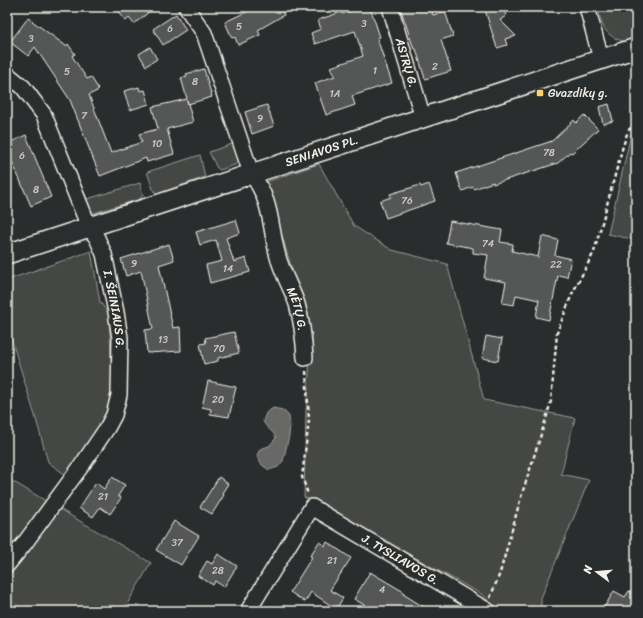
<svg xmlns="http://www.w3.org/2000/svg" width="643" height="618" font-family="Sriracha,sans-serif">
  <rect width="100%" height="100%" fill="#2a2d2e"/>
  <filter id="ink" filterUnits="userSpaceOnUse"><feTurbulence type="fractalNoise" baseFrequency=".025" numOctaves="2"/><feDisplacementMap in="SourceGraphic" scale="8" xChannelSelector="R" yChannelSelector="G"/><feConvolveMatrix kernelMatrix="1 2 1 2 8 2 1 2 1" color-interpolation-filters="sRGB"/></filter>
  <g filter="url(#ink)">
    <path fill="#444645" stroke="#9c9c96" d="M598 7H636V40C623 44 609 38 603 26 600 20 599 13 598 7Z
      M636 133V240L608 234 631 134Z
      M235 143 239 161 237 164 220 170 217 168 209 152Z
      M200 155 205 177 160 193 154 192 147 172Z
      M319 164 354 226 392 250 447 264 484 400 575 418 561 474 589 480 541 598V611H497L483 595 304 497 306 410 312 337 266 182Z
      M80 182 87 199 140 183 143 195 140 199 90 214 78 187Z
      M91 251 100 302 109 314 113 396 106 420 67 476 48 462 36 419 7 325V280Z
      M7 478 151 563 123 611H18L7 605Z"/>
    <path fill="#676866" stroke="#9f9f9a" d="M273 408 283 410 289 416 290 426 289 436 283 461 278 467 269 470 262 465 257 455 260 449 269 446 276 438C273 430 266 429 263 421L266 413Z"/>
    <path fill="#555756" stroke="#f4f1e8" d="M115 7H155L134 24 129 18 126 21Z
      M257 7H280L284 15 258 30 260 35 238 45 235 37 232 38 225 22Z
      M362 7H370L380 37 377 38 392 83 352 96 355 105 326 115 315 83 335 76 331 67 363 56 355 31 315 44 311 33 321 29 318 20 341 12 342 14Z
      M400 7H430L433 15 445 11 453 36 441 40 451 71 425 79 416 49H414Z
      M484 7H488L490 8 503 7 506 16 500 20 516 36 505 39 507 45 497 48Z
      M176 14 186 30 163 45 153 29Z
      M28 18 66 46 68 44 75 54 72 56 87 79 91 77 99 90 89 95 111 153 142 142 139 134 158 129 152 107 187 99 181 78 187 76 186 74 204 69 212 97 188 104 187 100 193 122 167 129 174 154 147 162 146 158 100 176 70 100 35 47 28 56 10 42Z
      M150 47 157 59 146 66 139 54Z
      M139 87 140 91 145 90 149 104 130 110 124 91Z
      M609 104 613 121 603 124 599 107Z
      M267 105 274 126 252 134 245 112Z
      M584 115 598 129 572 153 570 152 558 163 493 184V182L474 189 473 187 462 191 456 173 552 141 574 120 576 123Z
      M26 135 51 197 31 206 7 150V149L13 146 11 142Z
      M429 184 435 201 386 218 380 201 391 197 390 194 420 185 421 187Z
      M236 220 240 233 226 238 234 262 246 258 250 272 210 283 206 265 222 261 216 240 200 245 196 232Z
      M450 221 502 230 500 242 513 244 512 251 538 257 542 236 558 240 555 255 571 259 567 277 558 275 549 320 536 317 539 300 516 295 514 305 502 303 506 282 484 278 488 255 473 253V248L446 243Z
      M169 244 174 260 159 265 173 328 180 327 181 351 147 353 145 330 153 329 141 271 126 276 121 259Z
      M234 332 239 353 218 358V361L204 364 200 344 206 343 205 338Z
      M486 336 502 339 498 361 482 358Z
      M208 381 236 387 229 417 210 414 211 409 202 407Z
      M112 477 125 485 118 496 121 498 110 514 100 507 93 517 79 508 96 483 104 489Z
      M219 477 228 484 222 493 224 495 212 514 200 507Z
      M174 521 199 536 181 565 156 550Z
      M319 542 325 546 327 542 351 558 330 590 343 598 336 609 311 592 305 602 290 592 312 557 310 556Z
      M218 554 237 566 224 587 215 581 213 585 198 576 207 561 212 564Z
      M370 572 404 592 403 594 430 611H375L354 599Z
      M614 591 625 597 629 591 636 595V611H602Z"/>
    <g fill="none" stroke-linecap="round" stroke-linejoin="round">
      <defs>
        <g id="minor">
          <path id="s1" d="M186 7 204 33 251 173C272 202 269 221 277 253 281 271 291 287 297 304 302 322 304 340 305 358"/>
          <path id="s2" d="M390 7 423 118"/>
          <path d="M587 7 601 59"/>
          <path id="s3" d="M7 74 23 87 44 115 89 227 97 238 104 254 116 312 120 338 119 395 114 415 107 428 82 465 24 544 7 565"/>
          <path id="s4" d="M248 611 312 507 488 611"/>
        </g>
        <g id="major">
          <path id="s5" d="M7 254 636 48"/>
        </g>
      </defs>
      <use href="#minor" stroke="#f4f1e8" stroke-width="18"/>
      <use href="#major" stroke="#f4f1e8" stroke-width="22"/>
      <path stroke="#f4f1e8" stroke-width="2.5" stroke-dasharray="4 3" stroke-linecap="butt" d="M7 10 9 7
        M306 371 309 420 302 477 308 494
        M490 598 500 573 521 497 546 419 551 401 557 333 572 294 594 252 623 146 628 131 636 122"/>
      <use href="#minor" stroke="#2a2d2e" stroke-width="15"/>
      <use href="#major" stroke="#2a2d2e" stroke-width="19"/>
    </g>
  </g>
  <rect fill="#ffd166" stroke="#2a2d2e" stroke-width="1.5" x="536" y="89" width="8" height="8" rx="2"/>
  <g text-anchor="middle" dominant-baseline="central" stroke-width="4" stroke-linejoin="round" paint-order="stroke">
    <g font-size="10" fill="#cccac4">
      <text x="364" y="24">3</text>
      <text x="239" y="27">5</text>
      <text x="170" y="29">6</text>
      <text x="31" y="39">3</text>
      <text x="435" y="67">2</text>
      <text x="375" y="71">1</text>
      <text x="67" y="72">5</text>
      <text x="195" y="82">8</text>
      <text x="335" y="94">1A</text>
      <text x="84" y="116">7</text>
      <text x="260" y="119">9</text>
      <text x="157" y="144">10</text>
      <text x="549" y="153">78</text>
      <text x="22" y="156">6</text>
      <text x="36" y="190">8</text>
      <text x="407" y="201">76</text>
      <text x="488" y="244">74</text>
      <text x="134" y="264">9</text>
      <text x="556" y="265">22</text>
      <text x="228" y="269">14</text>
      <text x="163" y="340">13</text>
      <text x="219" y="349">70</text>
      <text x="218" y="400">20</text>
      <text x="103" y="497">21</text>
      <text x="177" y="543">37</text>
      <text x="332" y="561">21</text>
      <text x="218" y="571">28</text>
      <text x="382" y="590">4</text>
    </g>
    <g font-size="12" fill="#f4f1e8" stroke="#2a2d2e">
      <text stroke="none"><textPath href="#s2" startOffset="58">ASTRŲ G.</textPath></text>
      <text stroke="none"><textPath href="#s5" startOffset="331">SENIAVOS PL.</textPath></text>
      <text stroke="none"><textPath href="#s1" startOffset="324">MĖTŲ G.</textPath></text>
      <text stroke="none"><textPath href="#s3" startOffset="264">I. ŠEINIAUS G.</textPath></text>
      <text stroke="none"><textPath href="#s4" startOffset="225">J. TYSLIAVOS G.</textPath></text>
    </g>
    <g font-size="12" fill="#f4f1e8" stroke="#2a2d2e" text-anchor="start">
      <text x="548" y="93">Gvazdikų g.</text>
    </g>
  </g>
  <rect width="643" height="618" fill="none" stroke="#2a2d2e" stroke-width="24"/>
  <rect x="12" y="12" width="619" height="594" fill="none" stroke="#f4f1e8" stroke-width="1.5" filter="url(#ink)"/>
  <g transform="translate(597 572) rotate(286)" stroke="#2a2d2e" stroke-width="3" paint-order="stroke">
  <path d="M0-3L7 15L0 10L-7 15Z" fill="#f4f1e8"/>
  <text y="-6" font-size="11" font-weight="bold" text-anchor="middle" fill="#f4f1e8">N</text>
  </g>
</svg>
